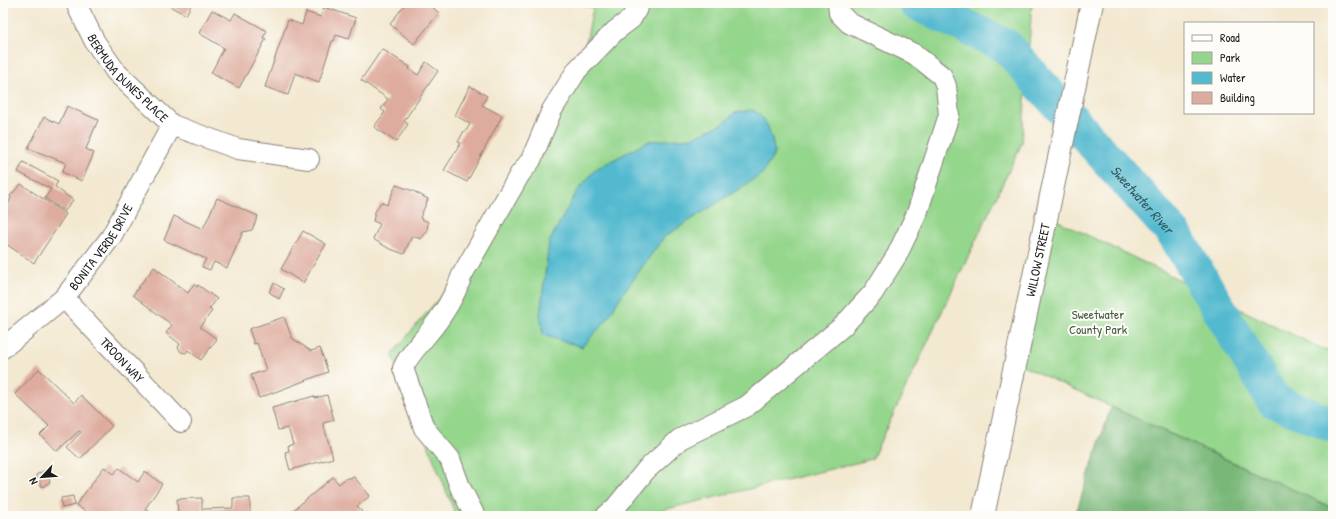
<svg xmlns="http://www.w3.org/2000/svg" width="1336" height="519" font-family="'Patrick Hand',sans-serif">
  <rect width="100%" height="100%" fill="#fdfcf7"/>
  <filter id="ink" filterUnits="userSpaceOnUse"><feTurbulence type="fractalNoise" baseFrequency=".025" numOctaves="2"/><feDisplacementMap in="SourceGraphic" scale="8" xChannelSelector="R" yChannelSelector="G"/><feConvolveMatrix kernelMatrix="1 2 1 2 8 2 1 2 1" color-interpolation-filters="sRGB"/></filter>
  <filter id="wash" filterUnits="userSpaceOnUse"><feTurbulence type="fractalNoise" baseFrequency=".012" numOctaves="4" result="noise"/><feDisplacementMap in="SourceGraphic" scale="16" xChannelSelector="R" yChannelSelector="G"/><feGaussianBlur stdDeviation="0.9" result="paint"/><feColorMatrix in="noise" values="0 0 0 0 0 0 0 0 0 0 0 0 0 0 0 0 0 1.4 0 .05"/><feComposite in="paint" operator="in"/></filter>
  <g filter="url(#wash)">
    <rect width="100%" height="100%" fill="#f3e8d0"/>
    <path fill="#95d68d" stroke="#587954" d="M573 3H1032L1022 143 872 459 638 516H456L392 354 456 278 583 57 593 8Z
      M1046 215 1333 354V508L1016 363Z"/>
    <path fill="#78b778" stroke="#4a6a4a" d="M1111 407 1333 508V516H1075Z"/>
    <path fill="#52b9cf" stroke="#376a76" d="M932 3H945L1016 36 1013 41Z
      M752 110C769 118 771 136 775 153L762 174 664 237 621 296 606 321 582 347 543 335 540 315 549 242 577 191 596 169 649 141 691 138 724 123 734 113Z"/>
    <g fill="none" stroke-linecap="round" stroke-linejoin="round">
      <path stroke="#52b9cf" stroke-width="35" id="s1" d="M916 3 1006 46 1175 235 1274 401 1333 425"/>
    </g>
    <g id="blocks">
      <path fill="#deac9e" d="M164 3H192L186 15Z
        M406 3H428L439 13 414 44 390 24Z
        M324 7 356 18 349 39 336 35 334 41H332L319 82 295 73 288 95 265 87 288 20 302 25 306 12 321 17Z
        M212 10 231 20 235 13 267 31 263 37 266 39 239 88 211 73 224 48 199 33Z
        M382 49 410 67 409 69 418 75 426 62 438 71 404 121 408 124 396 142 374 127 385 112 381 109 388 99 361 80Z
        M470 86 487 96 482 105 502 116 467 182 444 170 461 143 458 142 464 131H466L470 124 455 115Z
        M67 106 98 120 86 149 94 153 82 181 62 172 66 163 28 148 44 117 59 124Z
        M23 162 58 181 55 187 73 200 65 211 45 198 51 189 18 172Z
        M21 184 66 214 34 263 3 242V206L6 202 8 204 11 198 10 196Z
        M396 185 413 191 428 199 420 218 428 222 427 231 421 239 412 236 404 254 388 248 373 239 380 224 373 221 375 212 381 202 387 205Z
        M217 198 258 216 252 230 243 232 227 268 214 262 210 270 202 267 206 259 164 240 174 216 203 229Z
        M303 231 326 244 303 283 281 269Z
        M154 267 188 293 194 284 197 287 198 285 217 299 209 309 212 311 200 327 217 339 201 360 188 350 186 353 181 352 178 347 180 344 166 333 172 325 133 295Z
        M274 283 284 289 279 299 269 292Z
        M284 317 292 338 311 351 320 348 328 372 259 398 251 375 266 370 257 343 254 344 249 329Z
        M39 369 74 403 81 395 112 426 80 459 67 447 81 432 79 431 57 451 40 435 49 426 15 394Z
        M327 395 334 420 323 423 333 458 290 470 285 452 289 451 288 446 293 444 288 428 278 430 272 408 314 396 315 398Z
        M104 467 114 474 119 468 138 482 145 471 162 484 145 509 151 513 149 516H92L76 505Z
        M45 470 50 482 42 487 36 475Z
        M333 477 339 484 345 479 354 477 370 496 357 506 362 512 357 516H294L291 512Z
        M73 496 75 505 62 508 61 498Z
        M202 498V509L233 508V498H250V516H178L177 499Z"/>
    </g>
  </g>
  <g filter="url(#ink)">
    <use href="#blocks" fill-opacity="0" stroke="#888276" stroke-width="1"/>
    <g fill="none" stroke-linecap="round" stroke-linejoin="round">
      <defs>
        <g id="minor">
          <path id="s2" d="M78 8 95 42 116 72 172 125 238 149 309 159"/>
          <path id="s3" d="M64 298 181 422"/>
          <path id="s4" d="M3 348 64 298 111 237 172 125"/>
          <path d="M475 516 460 487 450 459 424 428 403 368C408 356 418 346 426 336 442 317 454 299 462 275L520 174 531 160 552 110 577 70 615 31 631 19 640 3"/>
          <path d="M606 516 615 508 646 470 680 439 747 406 843 326 873 293 897 255 917 213 949 115 946 86 942 76 914 54 849 23 839 13 838 3"/>
        </g>
        <g id="major">
          <path id="s5" d="M983 516 1092 3"/>
        </g>
      </defs>
      <use href="#minor" stroke="#888276" stroke-width="22"/>
      <use href="#major" stroke="#888276" stroke-width="24"/>
      <use href="#minor" stroke="#fff" stroke-width="20"/>
      <use href="#major" stroke="#fff" stroke-width="22"/>
    </g>
  </g>
  <g text-anchor="middle" dominant-baseline="central" stroke-width="4" stroke-linejoin="round" paint-order="stroke">
    <g font-size="13" fill="#1c1c1c" stroke="#fdfcf7">
      <text stroke="none"><textPath href="#s2" startOffset="87">BERMUDA DUNES PLACE</textPath></text>
      <text stroke="none"><textPath href="#s4" startOffset="142">BONITA VERDE DRIVE</textPath></text>
      <text stroke="none"><textPath href="#s5" startOffset="262">WILLOW STREET</textPath></text>
      <text stroke="none"><textPath href="#s3" startOffset="85">TROON WAY</textPath></text>
    </g>
    <g font-size="13" fill="#465d44" stroke="#fdfcf7">
      <text x="1098" y="314">Sweetwater<tspan x="1098" dy="15">County Park</tspan></text>
    </g>
    <g font-size="14" font-style="italic" fill="#325b64" stroke="#fdfcf7">
      <text stroke="none"><textPath href="#s1" startOffset="305">Sweetwater River</textPath></text>
    </g>
  </g>
  <rect width="1336" height="519" fill="none" stroke="#fdfcf7" stroke-width="16"/>
  <rect x="1184" y="22" width="130" height="92" fill="#fdfcf7" stroke="#a3a29f"/>
  <rect x="1192" y="35" width="20" height="6" fill="#ffffff" stroke="#a3a29f"/>
  <text x="1220" y="42" font-size="12" fill="#1c1c1c">Road</text>
  <rect x="1192" y="52" width="20" height="12" fill="#95d68d" stroke="#a3a29f"/>
  <text x="1220" y="62" font-size="12" fill="#1c1c1c">Park</text>
  <rect x="1192" y="72" width="20" height="12" fill="#52b9cf" stroke="#a3a29f"/>
  <text x="1220" y="82" font-size="12" fill="#1c1c1c">Water</text>
  <rect x="1192" y="92" width="20" height="12" fill="#deac9e" stroke="#a3a29f"/>
  <text x="1220" y="102" font-size="12" fill="#1c1c1c">Building</text>
  <g transform="translate(42 477) rotate(244)" stroke="#fdfcf7" stroke-width="3" paint-order="stroke">
  <path d="M0-3L7 15L0 10L-7 15Z" fill="#1c1c1c"/>
  <text y="-6" font-size="11" font-weight="bold" text-anchor="middle" fill="#1c1c1c">N</text>
  </g>
</svg>
